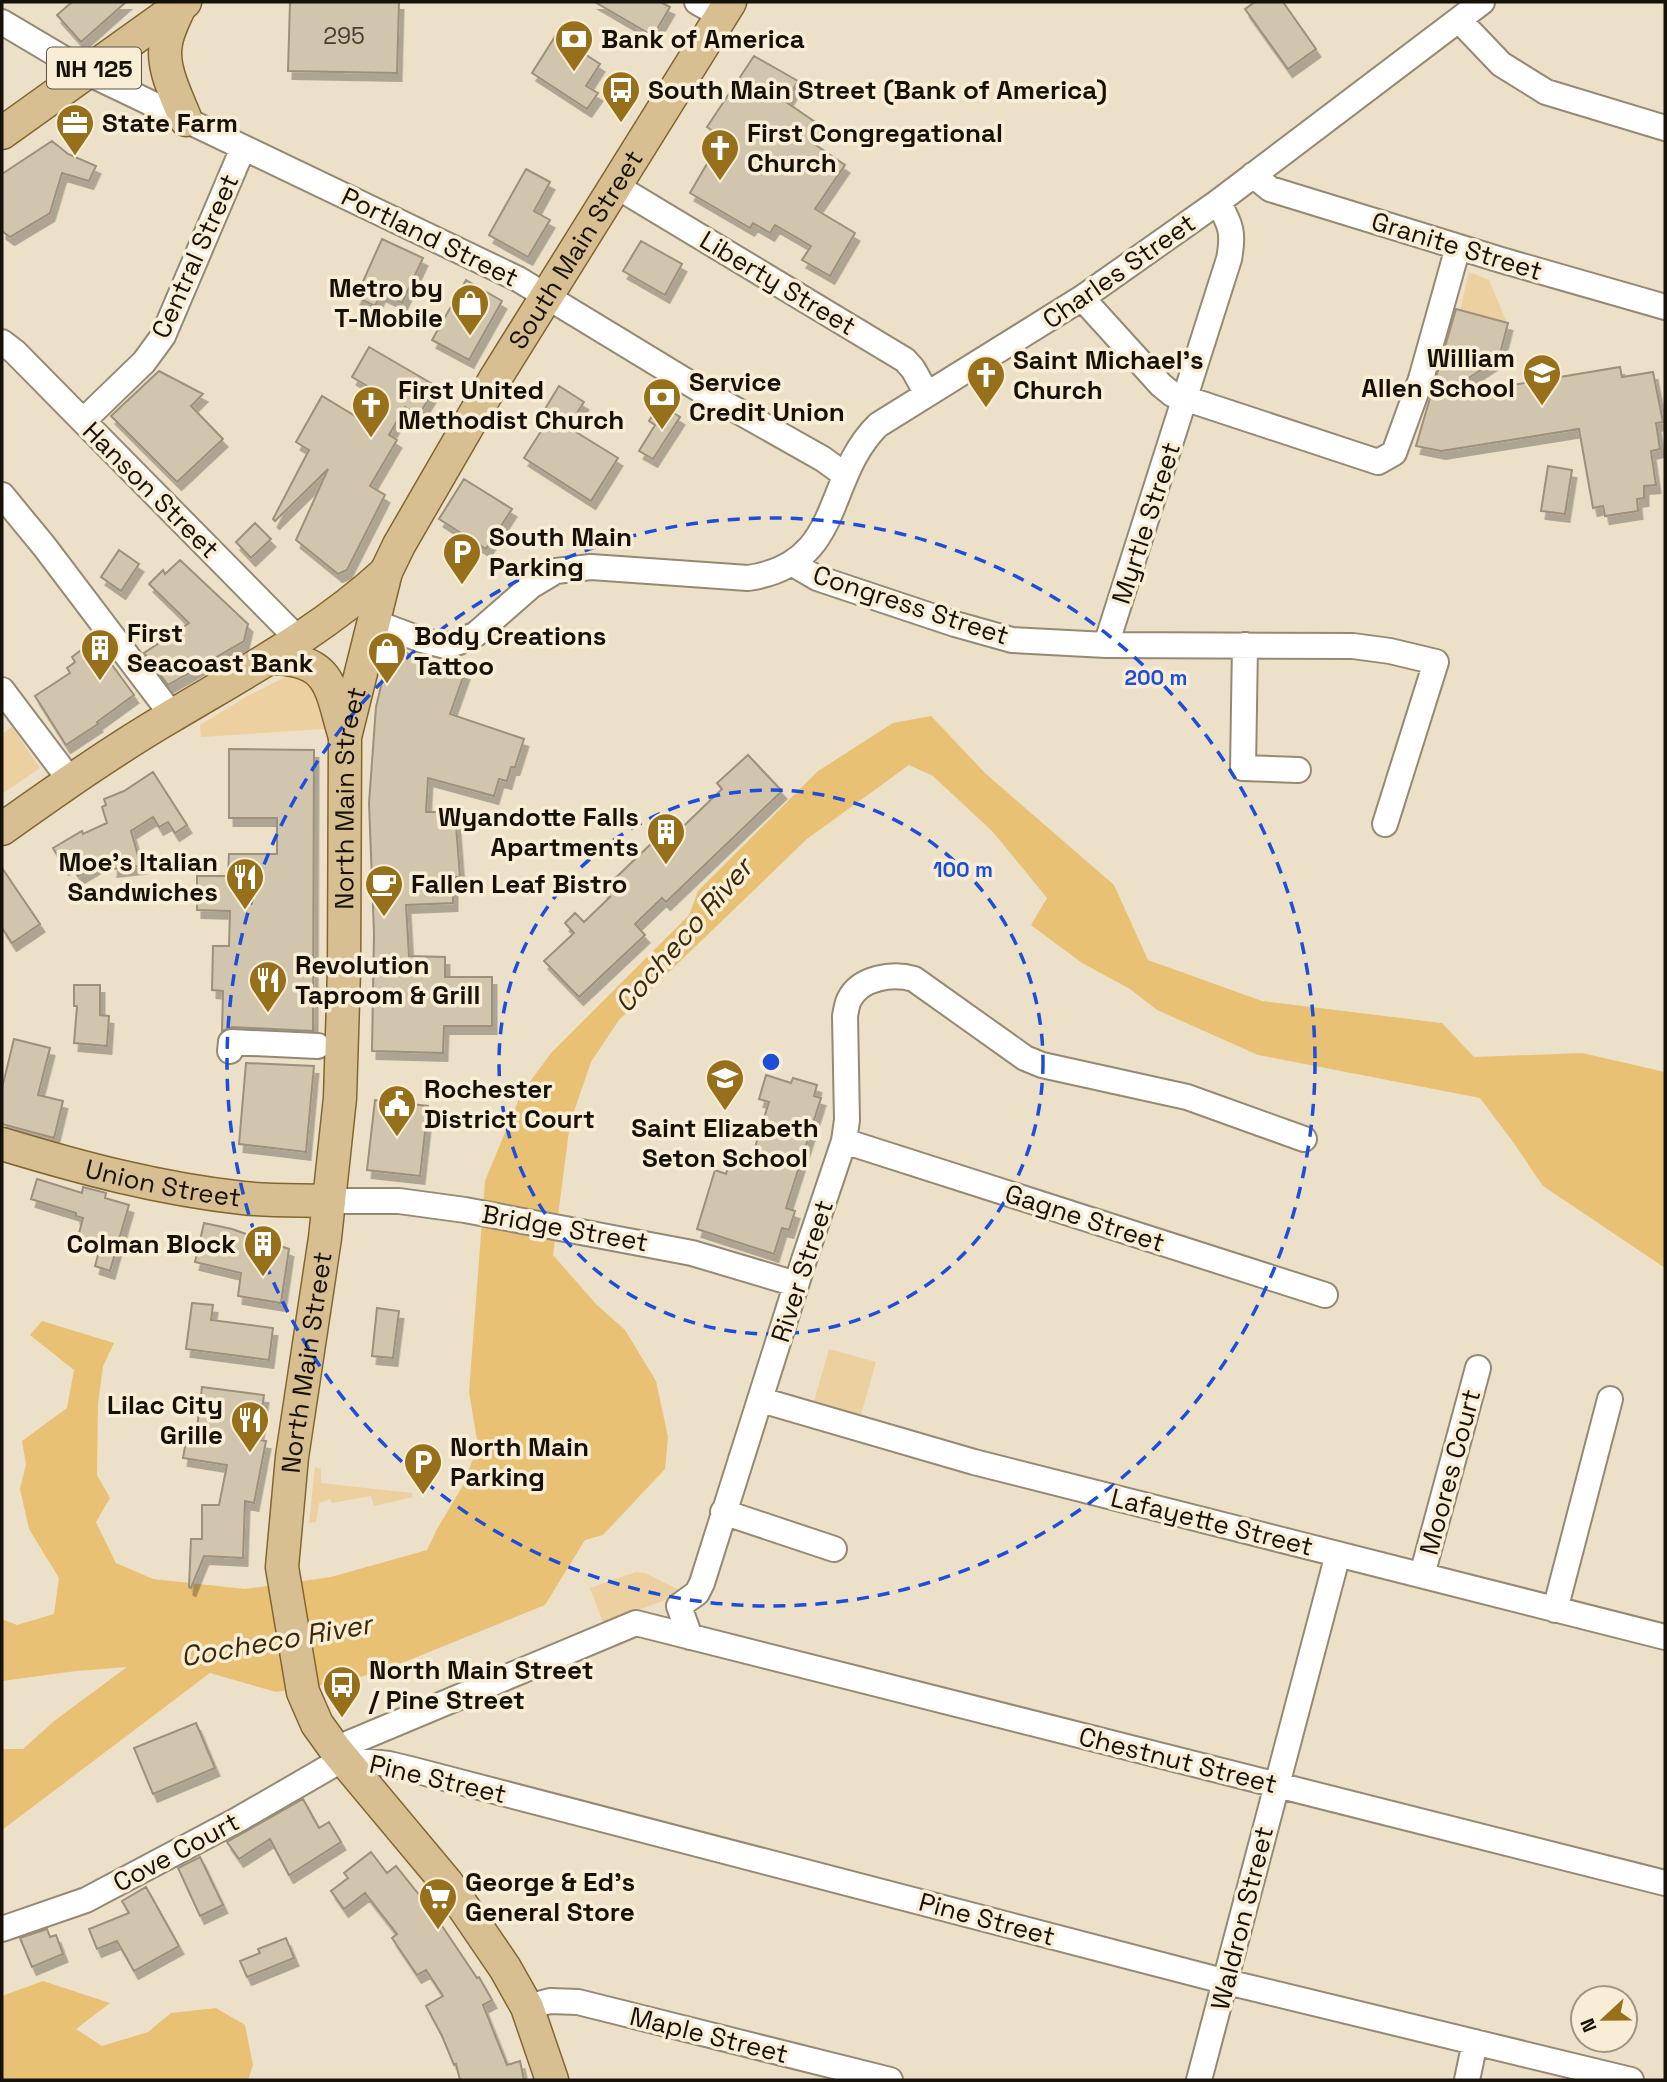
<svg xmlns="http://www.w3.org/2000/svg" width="1667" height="2082" font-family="'Space Grotesk',sans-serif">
  <defs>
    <filter id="shadow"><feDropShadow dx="4.5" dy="8" stdDeviation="0" flood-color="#0004"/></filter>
  </defs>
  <rect width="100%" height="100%" fill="#ede0c8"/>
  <path fill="#ecd0a0" d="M1469 272 1489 280 1507 323 1460 310Z
    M287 676C315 677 324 705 325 729L201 737 200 725 244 698Z
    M12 727 40 768 2 794V734Z
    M829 1349 876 1362 861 1415 814 1401Z
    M315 1467 321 1469V1483L412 1493 413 1497 374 1506 371 1496 332 1503 330 1499 319 1503 316 1522 309 1523Z
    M636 1572 645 1573 679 1590 668 1599 603 1623 590 1588Z"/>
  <path fill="#e9c175" d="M931 716 986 774 1114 885 1148 960 1262 1001 1442 1023 1474 1057 1582 1053 1665 1072V1268L1543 1186 1513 1142 1480 1098 1258 1055 1157 1010 1130 989 1082 963 1031 925 1047 898 993 832 933 776 909 765 807 839 619 1020 591 1062 570 1123 553 1255 596 1304 625 1330 656 1381 668 1437 665 1469 603 1535 585 1540 545 1605 397 1665 348 1681 276 1692 210 1673 2 1830V1749H23L54 1721 127 1667 76 1671 2 1681V1619L17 1625 54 1614 59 1578 29 1529 20 1489 26 1464 22 1441 67 1408 74 1370 30 1335 42 1321 114 1343 103 1366 98 1404 97 1475 110 1498 96 1522 116 1563 153 1579 245 1589 331 1577 427 1550 437 1529 462 1487 478 1446 469 1392 485 1181 521 1094 551 1053 689 915 698 891 818 771 893 723Z
    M43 1981 110 2003 76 2029 102 2046 148 2032 171 2013 216 2008 245 2025 253 2065 248 2080H2V1996Z"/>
  <path fill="#d2c5ae" stroke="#9d907b" stroke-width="2" filter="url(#shadow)" d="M72 2H126L81 42 57 15Z
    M290 2H399L397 73 288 71Z
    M595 2H660L670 7 653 36Z
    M1255 2H1283L1316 49 1288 69 1245 9Z
    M556 35 600 64 586 86 598 93 587 109 532 73Z
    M754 56 798 81 786 102 821 126 810 141 845 165 815 209 855 233 830 276 802 260 811 246 775 225 770 233 753 223 750 228 690 193 722 138 707 127Z
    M52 141 68 154 96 166 89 181 62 173 50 213 10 237 2 231V174Z
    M526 169 550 182 534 211 550 220 528 257 489 235Z
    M382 239 423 258 402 303 381 293 375 306 356 297Z
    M641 241 682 264 665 295 623 271Z
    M466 280 502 301 469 360 432 340Z
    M1456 309 1508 323 1499 358 1440 397 1620 367 1622 377 1653 372 1663 422 1656 423 1660 449 1651 451 1656 485 1644 486V498L1637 499 1638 511 1605 516 1603 506 1593 508 1579 429 1441 451 1416 446Z
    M369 347 436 386 419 415 405 407 389 435 397 440 370 486 385 495 347 570 338 574 296 540 328 469 275 521 273 519 309 450 296 442 322 396 370 425 386 397 352 377Z
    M159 371 203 394 191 406 223 439 177 482 111 416Z
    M559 386 584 402 568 427 618 458 591 501 524 458 552 414 545 409Z
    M660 404 680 417 653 459 639 451 655 425 649 421Z
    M1548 466 1572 470 1565 514 1541 511Z
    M464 479 512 509 486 549 439 519Z
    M255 523 271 539 251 558 236 542Z
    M119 550 139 564 121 591 101 577Z
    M180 560 248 624 244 641 168 685 144 653 189 623 149 584 163 570 165 574Z
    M94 640 134 695 97 722 98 724 66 745 35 696 70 673 67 668 75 662 72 657Z
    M390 648 465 672 450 714 524 739 515 767H511L507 781 499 779 494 796 428 778 426 812H455L460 877H453V903L406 905 409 956 445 957V977H492V1026H444L443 1053 372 1051 374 933 369 803 376 707Z
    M229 749 314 750 313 1031 232 1027 222 1031 223 991 212 990 213 946H229L230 911 197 910V876H228L229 854H277V818H229Z
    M748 755 782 791 666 902 662 898 635 924 645 935 579 997 544 961 574 933 565 923 575 913 584 922 610 897 603 890 657 838 664 845 722 789 717 783Z
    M153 772 187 825 175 833 168 822 159 827 153 817 131 831 141 866 113 869 114 855 78 876 71 863 64 867 53 848 82 831 83 834 107 823 102 807 106 805 104 799 124 791Z
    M2 868 40 924 12 943 2 928Z
    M74 985H100V1015L109 1016 107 1046 74 1043 77 1006H74Z
    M14 1039 50 1048 38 1095 63 1101 54 1138 2 1124V1088Z
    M246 1063 314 1066 306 1152 239 1144Z
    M766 1075 791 1083 793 1078 817 1085 814 1096 821 1098 786 1208 795 1211 789 1230 782 1228 774 1254 697 1229 715 1170 726 1174 730 1161 749 1167 769 1102 759 1099Z
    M375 1100 428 1106 420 1176 367 1170Z
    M37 1179 82 1193 83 1187 106 1193 105 1198 129 1205 110 1271 95 1266 101 1244 78 1237 83 1218 76 1216V1213L31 1199Z
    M204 1223 232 1229 289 1249 281 1303 238 1296 241 1273 195 1262Z
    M192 1303 213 1305 211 1320 273 1328 269 1360 186 1349Z
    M377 1308 399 1311 393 1358 372 1356Z
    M202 1387 264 1395 258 1440 266 1441 254 1503 245 1501 243 1558 204 1556 191 1588 189 1587 191 1539H202V1505H219L227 1465 183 1458 187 1435 196 1436Z
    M196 1723 215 1768 153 1794 134 1748Z
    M303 1799 319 1828 329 1822 341 1842 289 1875 270 1839 239 1859 227 1842Z
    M371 1852 387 1873 396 1866 432 1911 477 1978 479 1977 492 2000 483 2005 507 2065 520 2061 524 2080H460L456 2064 454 2065 442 2036 426 2006 443 1996 426 1970 417 1975 392 1938 397 1934 365 1893 344 1909 331 1891 348 1878 344 1873Z
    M200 1857 223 1905 200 1916 178 1868Z
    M146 1887 179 1946 134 1971 117 1941 97 1949 89 1929 129 1913 122 1901Z
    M47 1929 50 1937 56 1935 63 1954 32 1967 20 1938Z
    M286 1938 294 1958 247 1977 240 1961 260 1953 258 1949Z"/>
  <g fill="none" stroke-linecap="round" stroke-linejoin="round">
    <defs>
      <path id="minor" d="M697 2 722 16
        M1459 20 1501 64 1546 92 1665 128
        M2 22 88 73 518 279 699 389 823 459 845 475
        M1253 175 1270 189 1501 260 1665 307
        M616 186 905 360 913 369 927 394
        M1082 298 1161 385 1172 394 1378 462 1394 453 1421 379 1458 247
        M2 342 15 352 299 640
        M83 421 144 362 163 336 243 148
        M2 495 44 546 172 715
        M793 564 817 578 955 624 1012 640 1106 645 1353 646 1390 651 1436 662 1385 824
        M374 622 422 640 445 646 459 642 476 634 531 586 556 571 591 567 748 578C845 564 823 479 878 425L1082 298 1218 202 1482 2
        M1106 645 1229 259C1234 233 1231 225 1218 202
        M1245 645 1243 768 1298 770
        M2 690 70 780
        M230 1051 231 1042 318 1046
        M844 1141 1325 1295
        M329 1201H399L465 1210 692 1253 796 1284
        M761 1400 974 1462 1665 1637
        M723 1512 834 1549
        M1422 1575 1478 1368
        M1555 1610 1610 1399
        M690 1637 679 1606 697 1593 702 1583 804 1260 844 1141 847 1120 845 1016C846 1011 847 1004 849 1000 860 977 893 973 914 979L1025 1058 1042 1065 1187 1097 1304 1139
        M335 1749 636 1623 1665 1883
        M2 1929 86 1900 239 1819 343 1759 389 1764 410 1769 1227 1982 1631 2080
        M527 2007 550 2001 578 2002 890 2080
        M1199 2080 1338 1554
        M1467 2080 1475 2042"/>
      <g id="major">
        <path d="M180 6C175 18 168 30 166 43 161 68 177 97 186 120"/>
        <path d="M2 133 185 2"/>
        <path d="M270 658C331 659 330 686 344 734"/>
        <path d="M2 829C57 790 112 751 170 717 245 672 321 632 386 572"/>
        <path id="s1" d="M2 1144C81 1168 160 1189 243 1198 271 1201 301 1200 329 1201"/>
        <path id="s2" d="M552 2080 527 2007 505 1968 447 1883 335 1749 317 1724 303 1692 282 1567 292 1457 325 1238 340 1098 344 970 345 737 386 572 399 545 495 379 730 2"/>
      </g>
    </defs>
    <use href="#minor" stroke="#958973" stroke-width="28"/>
    <use href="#major" stroke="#826631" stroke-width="35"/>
    <use href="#minor" stroke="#fff" stroke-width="24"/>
    <use href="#major" stroke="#d7bf91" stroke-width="32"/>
  </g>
  <g fill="none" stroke="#1d4ed8" stroke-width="3.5" stroke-dasharray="12 9">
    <circle cx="771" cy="1062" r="272"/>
    <circle cx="771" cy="1062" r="544"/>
  </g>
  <defs>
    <symbol id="bank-pin" viewBox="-11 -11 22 30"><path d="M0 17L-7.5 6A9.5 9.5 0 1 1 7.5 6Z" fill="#96701a" stroke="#faedd5"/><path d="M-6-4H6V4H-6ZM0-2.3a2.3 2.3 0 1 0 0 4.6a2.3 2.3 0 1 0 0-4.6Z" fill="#fff"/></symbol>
    <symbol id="bus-pin" viewBox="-11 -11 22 30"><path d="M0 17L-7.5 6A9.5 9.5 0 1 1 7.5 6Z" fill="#96701a" stroke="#faedd5"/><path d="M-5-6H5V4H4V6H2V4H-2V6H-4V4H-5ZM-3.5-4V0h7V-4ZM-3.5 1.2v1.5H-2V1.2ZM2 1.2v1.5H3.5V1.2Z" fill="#fff"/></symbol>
    <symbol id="office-pin" viewBox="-11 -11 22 30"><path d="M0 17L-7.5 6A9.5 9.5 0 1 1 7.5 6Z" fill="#96701a" stroke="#faedd5"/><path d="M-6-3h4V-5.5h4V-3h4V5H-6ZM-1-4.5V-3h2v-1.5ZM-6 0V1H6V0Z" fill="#fff"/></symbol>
    <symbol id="church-pin" viewBox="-11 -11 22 30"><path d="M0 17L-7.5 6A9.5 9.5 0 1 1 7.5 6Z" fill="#96701a" stroke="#faedd5"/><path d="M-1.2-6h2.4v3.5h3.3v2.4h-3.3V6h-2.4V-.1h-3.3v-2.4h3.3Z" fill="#fff"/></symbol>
    <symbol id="shop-pin" viewBox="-11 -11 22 30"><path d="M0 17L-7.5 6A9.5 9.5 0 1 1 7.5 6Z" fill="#96701a" stroke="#faedd5"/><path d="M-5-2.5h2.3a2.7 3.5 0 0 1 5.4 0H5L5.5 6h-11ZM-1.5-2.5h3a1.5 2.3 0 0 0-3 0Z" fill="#fff"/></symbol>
    <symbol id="school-pin" viewBox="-11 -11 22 30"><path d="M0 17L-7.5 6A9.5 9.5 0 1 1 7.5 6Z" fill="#96701a" stroke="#faedd5"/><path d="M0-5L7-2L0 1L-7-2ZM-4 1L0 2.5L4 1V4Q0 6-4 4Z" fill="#fff"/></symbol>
    <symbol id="parking-pin" viewBox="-11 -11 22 30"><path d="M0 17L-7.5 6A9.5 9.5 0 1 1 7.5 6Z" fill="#96701a" stroke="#faedd5"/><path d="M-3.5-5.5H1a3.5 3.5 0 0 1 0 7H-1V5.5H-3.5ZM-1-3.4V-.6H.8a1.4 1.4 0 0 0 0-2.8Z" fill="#fff"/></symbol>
    <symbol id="building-pin" viewBox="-11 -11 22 30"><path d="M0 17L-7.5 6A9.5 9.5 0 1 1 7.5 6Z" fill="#96701a" stroke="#faedd5"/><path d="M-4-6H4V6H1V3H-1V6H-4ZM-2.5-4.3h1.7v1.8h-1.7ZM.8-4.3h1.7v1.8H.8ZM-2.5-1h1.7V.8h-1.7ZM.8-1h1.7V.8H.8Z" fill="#fff"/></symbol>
    <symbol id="restaurant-pin" viewBox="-11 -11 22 30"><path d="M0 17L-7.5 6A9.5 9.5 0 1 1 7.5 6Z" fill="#96701a" stroke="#faedd5"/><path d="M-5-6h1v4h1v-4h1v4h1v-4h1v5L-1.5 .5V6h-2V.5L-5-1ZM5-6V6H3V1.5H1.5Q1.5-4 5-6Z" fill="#fff"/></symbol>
    <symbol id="cafe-pin" viewBox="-11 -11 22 30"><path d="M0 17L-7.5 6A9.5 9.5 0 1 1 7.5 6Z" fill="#96701a" stroke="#faedd5"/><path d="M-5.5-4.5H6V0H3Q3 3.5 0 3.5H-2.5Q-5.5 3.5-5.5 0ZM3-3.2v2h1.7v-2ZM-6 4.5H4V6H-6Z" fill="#fff"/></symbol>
    <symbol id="civic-pin" viewBox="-11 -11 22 30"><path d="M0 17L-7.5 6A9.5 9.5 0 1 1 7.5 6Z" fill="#96701a" stroke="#faedd5"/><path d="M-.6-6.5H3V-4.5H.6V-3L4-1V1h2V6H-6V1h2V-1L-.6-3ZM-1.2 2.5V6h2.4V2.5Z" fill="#fff"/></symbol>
    <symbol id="supermarket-pin" viewBox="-11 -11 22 30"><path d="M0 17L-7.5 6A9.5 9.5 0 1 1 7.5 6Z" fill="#96701a" stroke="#faedd5"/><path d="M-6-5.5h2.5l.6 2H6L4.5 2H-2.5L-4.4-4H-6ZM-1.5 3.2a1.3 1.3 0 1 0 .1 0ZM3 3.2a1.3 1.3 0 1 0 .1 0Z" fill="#fff"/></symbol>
  </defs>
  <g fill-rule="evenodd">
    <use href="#bank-pin" x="552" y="17" width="44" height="60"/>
    <use href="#bus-pin" x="599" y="68" width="44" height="60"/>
    <use href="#office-pin" x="53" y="101" width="44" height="60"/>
    <use href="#church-pin" x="698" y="126" width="44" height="60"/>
    <use href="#shop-pin" x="448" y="281" width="44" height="60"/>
    <use href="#school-pin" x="1520" y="351" width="44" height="60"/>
    <use href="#church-pin" x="964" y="353" width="44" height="60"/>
    <use href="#bank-pin" x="640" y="375" width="44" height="60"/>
    <use href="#church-pin" x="349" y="383" width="44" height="60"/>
    <use href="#parking-pin" x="440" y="530" width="44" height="60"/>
    <use href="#building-pin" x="78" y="626" width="44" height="60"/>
    <use href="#shop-pin" x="365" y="629" width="44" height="60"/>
    <use href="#building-pin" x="644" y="810" width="44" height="60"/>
    <use href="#restaurant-pin" x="223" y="855" width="44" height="60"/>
    <use href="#cafe-pin" x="362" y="862" width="44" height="60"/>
    <use href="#restaurant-pin" x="246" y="958" width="44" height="60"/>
    <use href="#school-pin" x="703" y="1056" width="44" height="60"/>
    <use href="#civic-pin" x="375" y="1082" width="44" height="60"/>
    <use href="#building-pin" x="241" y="1222" width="44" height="60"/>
    <use href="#restaurant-pin" x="228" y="1398" width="44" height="60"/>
    <use href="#parking-pin" x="401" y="1440" width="44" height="60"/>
    <use href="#bus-pin" x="320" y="1663" width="44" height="60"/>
    <use href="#supermarket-pin" x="416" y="1875" width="44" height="60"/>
  </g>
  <g text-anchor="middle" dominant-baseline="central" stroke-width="7" stroke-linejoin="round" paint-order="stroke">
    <g font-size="23" fill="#453e32">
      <text x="344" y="36">295</text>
    </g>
    <rect fill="#faedd5" stroke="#5a5346" stroke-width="2" x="47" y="47.5" width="94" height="41" rx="5"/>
    <g font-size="24" font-weight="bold" fill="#161109">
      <text x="94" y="68">NH 125</text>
    </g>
    <g font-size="26" font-weight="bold" fill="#161109" stroke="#faedd5" text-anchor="start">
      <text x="601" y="39">Bank of America</text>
      <text x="648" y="90">South Main Street (Bank of America)</text>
      <text x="102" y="123">State Farm</text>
      <text x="747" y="133">First Congregational<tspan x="747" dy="30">Church</tspan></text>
      <text x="443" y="288" text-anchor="end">Metro by<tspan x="443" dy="30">T-Mobile</tspan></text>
      <text x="1515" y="358" text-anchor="end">William<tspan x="1515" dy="30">Allen School</tspan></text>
      <text x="1013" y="360">Saint Michael's<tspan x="1013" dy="30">Church</tspan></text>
      <text x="689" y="382">Service<tspan x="689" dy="30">Credit Union</tspan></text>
      <text x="398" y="390">First United<tspan x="398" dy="30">Methodist Church</tspan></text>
      <text x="489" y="537">South Main<tspan x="489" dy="30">Parking</tspan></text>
      <text x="127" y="633">First<tspan x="127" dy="30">Seacoast Bank</tspan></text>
      <text x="414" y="636">Body Creations<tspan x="414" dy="30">Tattoo</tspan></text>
      <text x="639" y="817" text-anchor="end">Wyandotte Falls<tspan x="639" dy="30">Apartments</tspan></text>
      <text x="218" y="862" text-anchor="end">Moe's Italian<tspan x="218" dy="30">Sandwiches</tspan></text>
      <text x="411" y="884">Fallen Leaf Bistro</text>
      <text x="295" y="965">Revolution<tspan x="295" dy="30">Taproom &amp; Grill</tspan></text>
      <text x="424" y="1089">Rochester<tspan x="424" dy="30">District Court</tspan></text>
      <text x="725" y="1128" text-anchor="middle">Saint Elizabeth<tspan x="725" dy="30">Seton School</tspan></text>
      <text x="236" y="1244" text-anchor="end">Colman Block</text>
      <text x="223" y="1405" text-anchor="end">Lilac City<tspan x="223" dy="30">Grille</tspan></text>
      <text x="450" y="1447">North Main<tspan x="450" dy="30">Parking</tspan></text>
      <text x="369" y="1670">North Main Street<tspan x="369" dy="30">/ Pine Street</tspan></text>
      <text x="465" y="1882">George &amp; Ed's<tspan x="465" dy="30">General Store</tspan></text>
    </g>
    <g font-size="26" fill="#161109" stroke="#faedd5">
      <text transform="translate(430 237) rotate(26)">Portland Street</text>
      <text transform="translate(1457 246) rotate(17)">Granite Street</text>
      <text stroke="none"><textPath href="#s2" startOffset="1970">South Main Street</textPath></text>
      <text transform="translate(195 256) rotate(-66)">Central Street</text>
      <text transform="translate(1119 271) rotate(-35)">Charles Street</text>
      <text transform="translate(778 283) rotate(31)">Liberty Street</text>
      <text transform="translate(151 490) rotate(45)">Hanson Street</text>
      <text transform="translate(1146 523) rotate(-72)">Myrtle Street</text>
      <text transform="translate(911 605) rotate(18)">Congress Street</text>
      <text stroke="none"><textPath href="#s2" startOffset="1365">North Main Street</textPath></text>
      <text stroke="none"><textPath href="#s1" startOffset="166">Union Street</textPath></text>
      <text transform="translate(1085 1218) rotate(18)">Gagne Street</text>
      <text transform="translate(565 1228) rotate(10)">Bridge Street</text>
      <text transform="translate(802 1271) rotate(-72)">River Street</text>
      <text stroke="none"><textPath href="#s2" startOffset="798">North Main Street</textPath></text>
      <text transform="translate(1450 1472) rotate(-75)">Moores Court</text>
      <text transform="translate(1212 1522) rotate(14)">Lafayette Street</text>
      <text transform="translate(1178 1760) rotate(14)">Chestnut Street</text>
      <text transform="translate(438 1779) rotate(13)">Pine Street</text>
      <text transform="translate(176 1852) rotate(-28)">Cove Court</text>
      <text transform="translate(1242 1918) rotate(-76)">Waldron Street</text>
      <text transform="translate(987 1919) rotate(15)">Pine Street</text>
      <text transform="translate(709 2035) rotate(14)">Maple Street</text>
    </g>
    <g font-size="28" font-style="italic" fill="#3a2a07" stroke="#faedd5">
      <text transform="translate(683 935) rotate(-49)">Cocheco River</text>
      <text transform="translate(276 1640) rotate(-10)">Cocheco River</text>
    </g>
  </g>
  <circle cx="771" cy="1062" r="10" fill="#1d4ed8" stroke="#faedd5" stroke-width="3.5"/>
  <g font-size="21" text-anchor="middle" font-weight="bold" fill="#1d4ed8" stroke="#faedd5" stroke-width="7" stroke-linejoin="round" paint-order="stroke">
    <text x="1156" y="685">200 m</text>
    <text x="963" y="877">100 m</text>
  </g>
  <rect width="1667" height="2082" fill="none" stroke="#161109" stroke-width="7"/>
  <g transform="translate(1604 2019) rotate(248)"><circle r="33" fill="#faedd5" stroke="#9f9583" stroke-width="2"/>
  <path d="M0-5L12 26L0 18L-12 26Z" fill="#96701a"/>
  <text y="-10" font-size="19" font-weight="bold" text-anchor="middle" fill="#161109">N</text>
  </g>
</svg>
